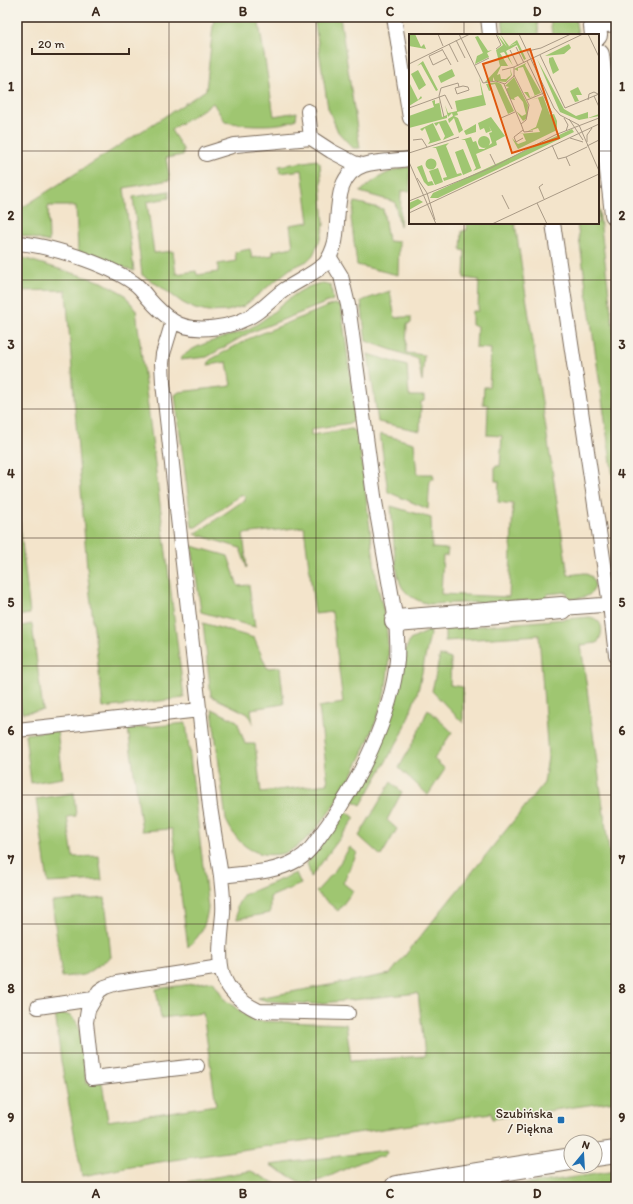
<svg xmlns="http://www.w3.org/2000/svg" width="633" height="1204" font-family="Itim,sans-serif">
  <rect width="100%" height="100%" fill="#f7f3e8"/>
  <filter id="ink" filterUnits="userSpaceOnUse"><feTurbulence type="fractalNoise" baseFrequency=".025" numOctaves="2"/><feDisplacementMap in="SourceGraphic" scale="8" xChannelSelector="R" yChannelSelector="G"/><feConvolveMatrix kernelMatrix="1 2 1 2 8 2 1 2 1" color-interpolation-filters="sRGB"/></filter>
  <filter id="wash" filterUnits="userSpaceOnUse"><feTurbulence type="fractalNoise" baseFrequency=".012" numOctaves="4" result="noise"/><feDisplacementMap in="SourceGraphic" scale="16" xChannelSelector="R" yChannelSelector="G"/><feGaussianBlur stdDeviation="0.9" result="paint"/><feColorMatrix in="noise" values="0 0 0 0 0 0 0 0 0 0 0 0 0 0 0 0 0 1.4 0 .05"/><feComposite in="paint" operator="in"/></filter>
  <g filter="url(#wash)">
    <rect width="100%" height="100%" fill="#f3e4cb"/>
    <path fill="#9fc671" stroke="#6d7848" d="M214 17H258L274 116 297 112 296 119C281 128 242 125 225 122L213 103 171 130 183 149V155L166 158 170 180 124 188 134 271 78 251 76 206H48L49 242 17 234V211L206 90Z
      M314 17H340L360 148H353L338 132 328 108Z
      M502 17H537L539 35H504Z
      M550 17H575L578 35H552Z
      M317 160 320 163 324 225 321 237 313 255 307 261 290 269 244 306 227 311 208 312 195 309 183 303 161 287 142 275 133 197 169 191V198L147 202 154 253 173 251 176 274 196 271 197 275 218 272V264L236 261 235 252 250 249 252 258 273 255V251L293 247 290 225 309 222 302 170 280 173 279 166Z
      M410 167V191H401L400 227 395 202 360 192C375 179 389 169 410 167Z
      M355 202 383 209 388 241 399 242 398 275 357 265 351 218Z
      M598 202 616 353V498L577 223H598Z
      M467 223H515L568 575 585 573 592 577 595 586C591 599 580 598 568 599L567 592 548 594 544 600 430 604C420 602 408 597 402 587 394 573 393 524 391 506L431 518 432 548 448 549 447 556H443L441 594 509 597 513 504 498 502 499 481H495V466H500L502 436 487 435 488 405 483 404 484 387H489L491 349 476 348 477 326 472 325V311H478L479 280 464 278 465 251 461 250 462 231 467 230Z
      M17 258H23L102 282 124 294 136 310 184 698 103 708 87 568 66 290 17 291Z
      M323 283 331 285 333 300 249 333 207 357 180 360C191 343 229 338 248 329 276 316 292 287 323 283Z
      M390 291 395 318 403 317H411V323L407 324 406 353 424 355 422 382 418 359 366 341 361 301Z
      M334 304 341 306 356 419 351 423 311 429V435L351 429 358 433 377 584C386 617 392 652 386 686 377 733 331 832 287 852 280 855 270 855 263 854 244 850 234 837 226 820L212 709 237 721 245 744H255L261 792 328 784 319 707 343 703 332 612 315 614 304 527 243 534 247 568 240 548 195 534 240 503 245 501V495L239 496 196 527H192L175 395 179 392 231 386 227 362 208 365 210 360 248 339Z
      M368 354 407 366 409 396H424V401L421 402 420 431 378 422Z
      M380 434 414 443 417 474H433L434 479H430L428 509 388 492Z
      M17 498 30 614 17 616Z
      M192 546 228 556 238 586 249 585 255 627 201 612Z
      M590 617C604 620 604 633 597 643L581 645 614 887H616V1101L492 1119 491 1113 153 1163 82 1176 61 1061 55 1012C61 1013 70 1014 75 1020 82 1028 85 1071 86 1084L102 1082 108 1121 216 1105 203 1013 161 1018 156 989 213 981 225 1000 254 1021 346 1024 351 1061 425 1056 418 993 314 1004 267 1001 258 998 390 974 544 783 548 757 539 635 445 641V629Z
      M203 623 254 638 267 668 280 667 284 704 251 709 253 724 248 714 211 696Z
      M32 624 43 710 22 713 17 680V627Z
      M431 630 418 691 403 732 361 805 352 800 403 655 410 640Z
      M440 655 451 659 450 685 463 687V723L432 691Z
      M428 709 452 732 434 759 445 769 428 795 399 768 417 735Z
      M186 723 208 908C205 927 202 934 188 947L172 829 142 831 128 729Z
      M57 730 63 778 31 783 25 734Z
      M391 782 402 792 387 820 397 829 381 856 359 836Z
      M74 793 76 816 67 817 73 857 99 856 102 880 48 883 36 799Z
      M346 811 355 818 311 877 307 863Z
      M350 847 357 853 343 883 353 891 338 911 316 892 334 872Z
      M296 873 301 884 270 897V913L237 919V906L243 895Z
      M105 898 111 957 84 975 62 977 52 902Z
      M386 1150 387 1153 384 1156 360 1162 326 1178 305 1185 270 1165Z
      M251 1171 282 1187H155Z
      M616 1171V1187H508Z"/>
  </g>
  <g filter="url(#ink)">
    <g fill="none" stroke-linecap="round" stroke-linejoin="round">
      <defs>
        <path id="lane" d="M394 17 410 118
          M488 17 490 35
          M595 26 616 24
          M308 111 311 138
          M206 154 235 145 311 138 331 151 354 163 363 165
          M553 223 610 605 616 655
          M17 243C49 245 107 264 134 283 140 287 144 293 148 298 155 306 164 315 173 321 194 335 236 327 256 313 266 306 274 297 284 290 298 281 313 274 325 264 330 257 333 250 335 242 340 217 332 175 364 165 378 161 395 161 410 159
          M173 321 163 354 162 363 163 383 210 807 221 876C245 873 275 873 297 860 310 853 318 838 327 826 359 782 392 715 397 660 398 647 397 634 396 621L374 496 348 305 341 276 330 258
          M562 608 616 604
          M17 730 200 710
          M221 876C222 889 224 901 223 914 219 958 212 989 259 1011L348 1013
          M38 1007 93 999
          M197 1066 92 1078 86 1022 88 1010 99 991 105 987 117 983 220 967"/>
        <path id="street" d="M396 621 562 608"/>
        <path id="secondary" d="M594 17 596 35
          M598 55 616 214
          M595 1155 616 1152
          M396 1187 571 1159"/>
      </defs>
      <use href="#lane" stroke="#7b6b5b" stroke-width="16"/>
      <use href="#street" stroke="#7b6b5b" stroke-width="24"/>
      <use href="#secondary" stroke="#7b6b5b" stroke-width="24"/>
      <use href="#lane" stroke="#fff" stroke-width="14"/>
      <use href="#street" stroke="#fff" stroke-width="22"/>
      <use href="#secondary" stroke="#fff" stroke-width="22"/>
    </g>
  </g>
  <path fill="none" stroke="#3b2a1e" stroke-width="1" stroke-opacity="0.55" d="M169 17V1187M316 17V1187M464 17V35M17 151H410M598 151H616M464 223V1187M17 280H616M17 409H616M17 538H616M17 666H616M17 795H616M17 924H616M17 1053H616"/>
  <rect fill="#1f6fb2" stroke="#f7f3e8" stroke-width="1.5" x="557" y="1116" width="8" height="8" rx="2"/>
  <g text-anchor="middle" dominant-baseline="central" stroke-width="3" stroke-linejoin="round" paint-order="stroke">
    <g font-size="13" fill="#3b2a1e" stroke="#f7f3e8" text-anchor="end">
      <text x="553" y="1113">Szubińska<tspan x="553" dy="15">/ Piękna</tspan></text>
    </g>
  </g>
  <g transform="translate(409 34)">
    <rect width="190" height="190" fill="#f3e4cb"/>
    <path d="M0 0H6L12 13 15 10 17 15 0 12ZM88 0 98 13 106 10 107 9 98 13 91 0 100 12 108 6 117 25 115 26 108 11 97 17 104 32 95 18 91 19 99 32H92L88 41 91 40 92 45H97L102 41 101 34 103 41 97 48 86 47 84 43V47L76 48 91 32 87 16 94 11ZM69 2 79 17 83 16 78 19 80 23 66 30 68 22 74 19 66 3ZM160 10 162 14 155 20 136 22ZM144 23 150 36 144 40 140 28V24ZM128 25 155 75 167 82 179 78V84L190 80V82L170 86 151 78ZM14 27 29 56 27 57 12 30 8 32ZM117 29 116 31 132 59 120 64 115 58H119L121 63 126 62 114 33 109 34V37L105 35ZM43 35 46 42 32 49 29 42ZM9 36 17 51 10 56 2 40ZM70 43 77 71 48 78 49 81 45 82 49 84 54 96 50 99 45 84 40 89 39 85 44 82 43 79 39 83 36 71 39 79 48 77 46 67 73 61ZM105 43 119 71 118 84 114 87 107 77 113 82 117 80 114 68 109 62 105 64 106 66 101 65 97 55 100 53 96 52ZM0 48 9 66 12 62 13 64 0 72ZM88 48 92 50 105 77 99 80 86 50 81 51 83 56 80 57 77 50ZM169 53 173 61H167L170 67 166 68 161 57ZM134 62 141 81 145 80 148 87V96L109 115 103 104 109 110 117 107 114 100H110L131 98 129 94 117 98 127 93 133 75 129 64 122 66ZM26 66V70L30 69V66L33 83 38 81V84L0 94V82L25 73 23 67ZM82 83 96 102 87 107 88 111 67 120 72 134 64 137 67 134 56 106H52L62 103 64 108 67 107 70 115H75L83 109 80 99 83 98 80 92 82 97 77 99 75 94 71 96 69 89ZM37 86 45 101 34 106 36 102 30 89 27 92 25 89ZM24 89 32 106 19 110 21 107 16 94 13 97 11 95ZM67 90V98L57 101 55 97ZM163 95 165 98 124 118 29 164H21L24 159ZM69 108a6 6 0 1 1 12 0a6 6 0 1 1-12 0ZM40 109 37 112 48 140 52 139 53 141 35 147 34 144 38 143 27 114H23ZM54 115 63 137 54 141 46 118ZM16.5 130a5.5 5.5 0 1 1 11 0a5.5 5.5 0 1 1-11 0ZM13 131 19 148 23 147 25 151 19 152 15 148 8 133ZM29 134 34 148 26 151 20 137ZM9 165 14 168 0 176V169Z" fill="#9fc671"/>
    <path fill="none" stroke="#a99a86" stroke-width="1" d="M29 0 34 12M50 0 74 49 87 47 96 50 105 42V33L174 0M110 0 145 74 151 81 170 91 190 137M179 0 190 23M47 6 56 24M40 10 49 28M107 13 115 29M33 15 42 31M87 15 92 11 87 0M33 16 20 22 24 31 38 24M101 16 109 32M119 17 132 14 162 0M131 21 156 74 190 60M118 27 143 79M0 30 61 0M66 31 80 24M93 36 105 33M95 50 112 90 117 86 120 71 105 41M54 52 59 53 60 56 48 60 46 54ZM185 62 190 73M118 66 135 59M179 66 180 60 185 58 189 60M0 74 36 61 43 75M35 83 30 62 32 54 49 49 50 53M92 84 106 78M155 84 159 91 157 97M160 85 174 106M112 90 115 98 124 97M114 96 105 103 107 108 114 104M161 104 174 108M4 106 13 105 18 113M178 108V101L183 94M143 111 149 125 157 123 161 132M178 112 190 106M0 119 50 103M81 120 87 132M157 123 178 113M0 128 27 190M8 144 18 159 26 186M134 150 130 153 135 165M93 161 100 175M0 167 82 134 146 101 190 84M128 169 138 190M0 179 190 90M83 190 190 140"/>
    <path fill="#df570d" fill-opacity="0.15" stroke="#df570d" stroke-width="2" d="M121 15 150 104 103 119 74 30Z"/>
    <rect width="190" height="190" fill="none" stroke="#3b2a1e" stroke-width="2"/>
  </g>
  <rect width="633" height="1204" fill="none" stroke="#f7f3e8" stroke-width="44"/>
  <g transform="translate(583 1154) rotate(18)"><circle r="19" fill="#f7f3e8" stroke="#aca397"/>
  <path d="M0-3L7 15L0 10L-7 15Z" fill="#1f6fb2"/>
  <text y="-6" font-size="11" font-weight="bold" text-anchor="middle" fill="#3b2a1e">N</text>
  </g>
  <path d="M32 48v6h97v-6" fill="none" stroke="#3b2a1e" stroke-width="2"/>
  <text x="38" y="48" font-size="12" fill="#3b2a1e" stroke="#f7f3e8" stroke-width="3" paint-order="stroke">20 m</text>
  <rect x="22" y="22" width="589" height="1160" fill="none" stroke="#3b2a1e" stroke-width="1.5"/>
  <g font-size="13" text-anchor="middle" font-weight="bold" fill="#3b2a1e">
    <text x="96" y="16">A</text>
    <text x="243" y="16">B</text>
    <text x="390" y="16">C</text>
    <text x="537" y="16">D</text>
    <text x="11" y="91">1</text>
    <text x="622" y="91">1</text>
    <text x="11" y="220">2</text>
    <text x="622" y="220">2</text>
    <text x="11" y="349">3</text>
    <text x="622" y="349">3</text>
    <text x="11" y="478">4</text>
    <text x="622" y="478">4</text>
    <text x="11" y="607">5</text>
    <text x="622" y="607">5</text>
    <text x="11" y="735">6</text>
    <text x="622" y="735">6</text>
    <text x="11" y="864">7</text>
    <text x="622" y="864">7</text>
    <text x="11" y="993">8</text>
    <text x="622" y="993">8</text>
    <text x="11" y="1122">9</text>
    <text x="622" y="1122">9</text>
    <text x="96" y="1198">A</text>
    <text x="243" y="1198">B</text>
    <text x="390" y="1198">C</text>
    <text x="537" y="1198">D</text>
  </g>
</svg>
